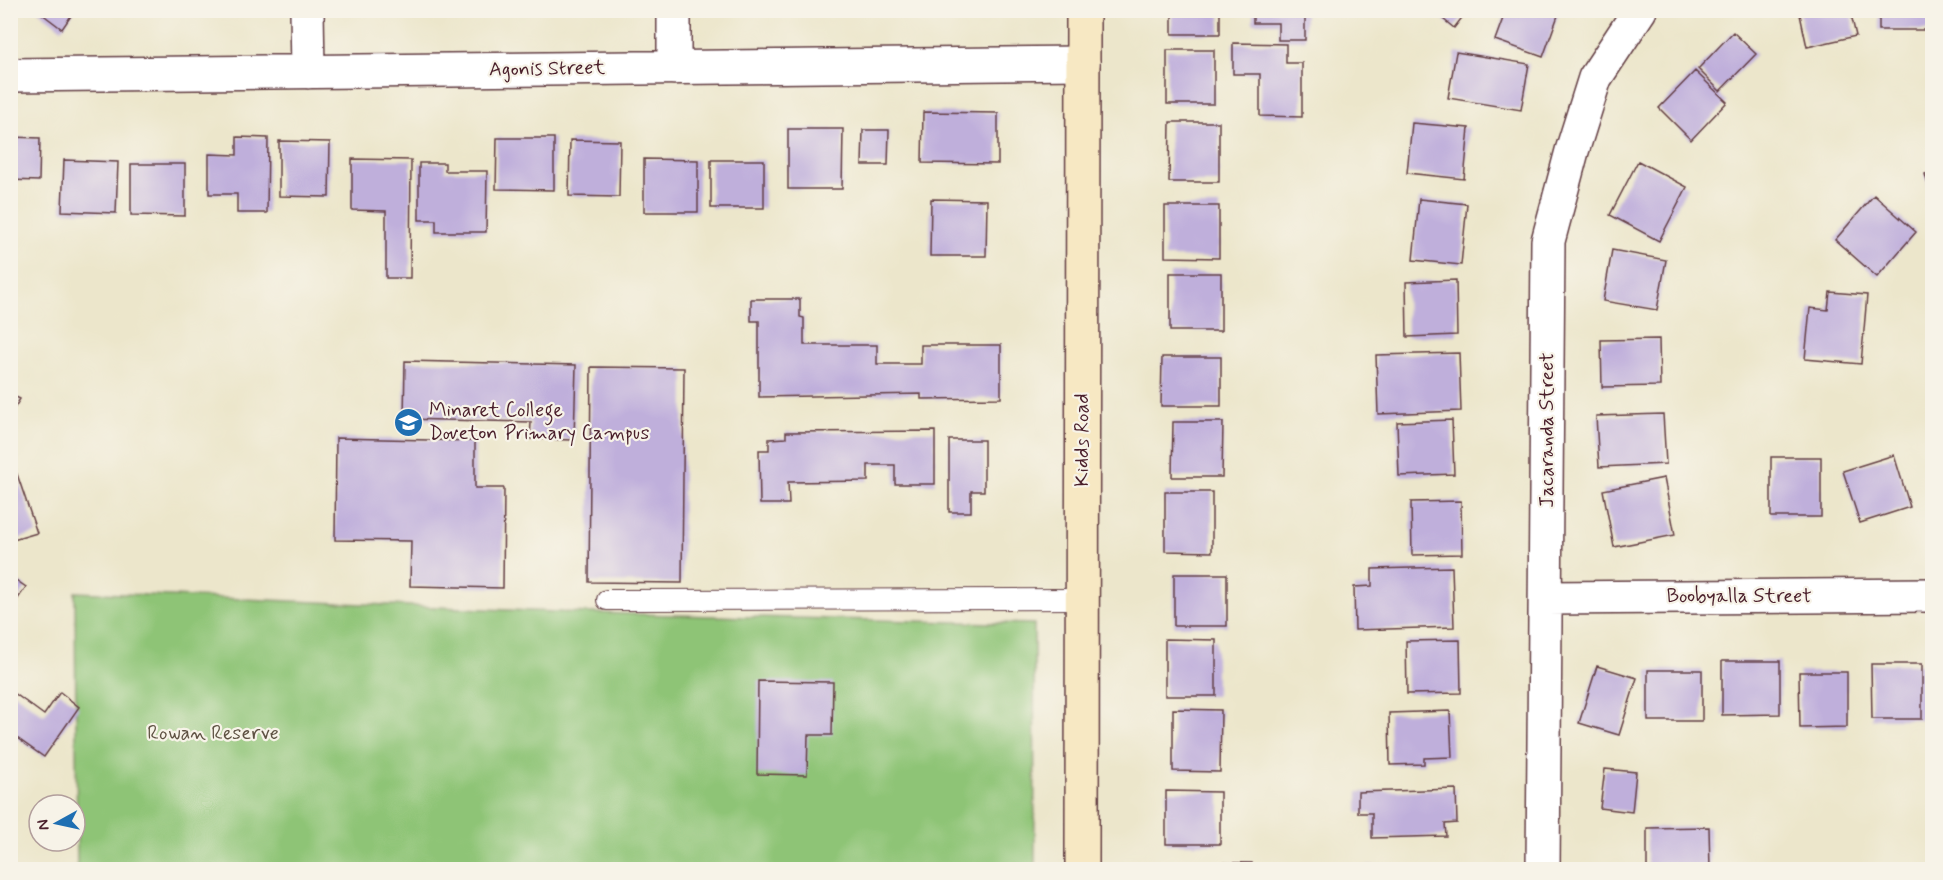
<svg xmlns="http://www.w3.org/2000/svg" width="1943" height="880" font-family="Mynerve,sans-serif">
  <rect width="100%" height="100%" fill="#f7f3e8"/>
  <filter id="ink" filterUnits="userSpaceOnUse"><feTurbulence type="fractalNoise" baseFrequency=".0167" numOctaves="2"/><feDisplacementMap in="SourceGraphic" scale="12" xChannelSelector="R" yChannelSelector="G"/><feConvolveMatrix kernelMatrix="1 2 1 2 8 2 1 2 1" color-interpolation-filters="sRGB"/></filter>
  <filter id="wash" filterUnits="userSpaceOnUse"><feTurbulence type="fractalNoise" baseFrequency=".008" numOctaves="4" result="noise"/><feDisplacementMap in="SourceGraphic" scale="24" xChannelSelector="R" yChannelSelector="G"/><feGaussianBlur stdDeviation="1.35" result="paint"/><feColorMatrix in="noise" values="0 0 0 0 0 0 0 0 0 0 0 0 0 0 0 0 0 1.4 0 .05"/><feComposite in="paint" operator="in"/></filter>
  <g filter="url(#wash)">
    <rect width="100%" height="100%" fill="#ece6cb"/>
    <path fill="#8ec476" stroke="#6c7250" stroke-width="1.5" d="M75 592 556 612 1034 624 1035 869H77Z"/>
    <g id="blocks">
      <path fill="#bfafdb" d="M37 10H75L62 29Z
        M1172 10H1220V34H1172Z
        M1253 10H1305V40H1278V23H1253Z
        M1432 10H1468L1454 28Z
        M1506 10H1560L1543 57 1495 40Z
        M1799 10H1850L1856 36 1807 47Z
        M1879 10H1932V30H1879Z
        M1733 32 1756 54 1720 91 1698 69Z
        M1233 43 1286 44V63H1302V117L1260 116V74H1233Z
        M1167 50H1214V104H1167Z
        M1456 52 1529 64 1521 110 1448 98Z
        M1695 71 1727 102 1691 140 1659 108Z
        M923 112 998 113V164L922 163Z
        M1170 122H1219V182H1169Z
        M1412 123 1469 128 1464 179 1407 173Z
        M788 129H843L842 189H788Z
        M863 130H889L888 165H862Z
        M10 137 40 138 39 181 10 180Z
        M237 137 268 138 267 213H237V194H209V154L237 155Z
        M497 138H554V190L496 189Z
        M570 140 620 141 619 197 569 196Z
        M279 141 330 142 329 197 279 196Z
        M352 159 411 160 410 278H386V211L352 210Z
        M644 159 698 160V212H644Z
        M64 160 118 162 116 213 62 211Z
        M711 160H764V208H711Z
        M1638 161 1687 187 1659 241 1610 215Z
        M419 163H445V171H487L486 232H436V220H419Z
        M131 164H185V216L131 215Z
        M1932 172V199L1925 174Z
        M1874 195 1916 232 1877 277 1835 240Z
        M931 199 987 200 986 256H930Z
        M1419 199 1467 204 1461 265 1413 260Z
        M1165 206H1219V258L1165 257Z
        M1612 250 1666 260 1657 310 1603 301Z
        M1170 273H1221V331H1170Z
        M1456 280 1457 335 1407 337 1406 282Z
        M1830 292 1867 295 1861 364 1805 359 1810 308 1828 310Z
        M751 299H800V317L804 318V345H877V364H921V345H1001V398L921 399V394L759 397V321H751Z
        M1659 339 1660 386 1602 387 1601 340Z
        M1459 353 1461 411 1378 414 1376 355Z
        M1162 357H1221V406H1161Z
        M405 361 576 365 574 440 530 439 531 422 404 419Z
        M591 367 684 368 682 583 589 582Z
        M10 394 20 399 10 415Z
        M1663 414 1666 464 1599 467 1596 416Z
        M1452 420 1454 474 1399 476 1397 422Z
        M1173 422H1223L1222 477H1172Z
        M935 431V484H895V465H868V481L788 482 789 504H760L759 450H769V439L786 438V432Z
        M336 438 475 441V488H504L503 588 410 586 411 541 335 540Z
        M949 440H984V491H971V512H949Z
        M1894 455 1910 507 1860 523 1843 471Z
        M1771 457H1821V517H1771Z
        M17 474 37 533 10 541V476Z
        M1664 478 1675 535 1614 547 1603 490Z
        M1165 492H1212V552L1165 551Z
        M1461 501 1462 554 1412 555 1411 502Z
        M1452 567 1454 627 1355 630 1354 587 1372 586V569Z
        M1174 574H1227V626H1174Z
        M10 576 26 587 10 610Z
        M1165 639 1216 640V696H1165Z
        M1460 640 1461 693 1407 694 1406 641Z
        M1722 661H1780V714L1722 715Z
        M1871 664H1922V719H1872Z
        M1597 666 1637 678 1619 735 1579 723Z
        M1648 670H1702V721H1648Z
        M1799 672H1847V727L1800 728Z
        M758 681 833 682 832 735H808L807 775 757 774Z
        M60 692 79 707 44 757 10 733V698L14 693 44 715Z
        M1173 709 1221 710 1220 772 1173 771Z
        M1450 711 1452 757 1424 758V764L1390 765 1389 713Z
        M1605 769 1636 772 1632 812 1600 808Z
        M1456 789 1457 823 1445 824 1446 836 1372 838V813H1358V792Z
        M1166 791 1220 792V844H1166Z
        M1709 827 1710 870H1647V828Z
        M1174 862 1252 863V870H1174Z
        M1367 865 1399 868V870H1366Z"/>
    </g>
  </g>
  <g filter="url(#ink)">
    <use href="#blocks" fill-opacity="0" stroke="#623d43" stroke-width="1.5"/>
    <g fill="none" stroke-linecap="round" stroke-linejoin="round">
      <defs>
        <path id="lane" d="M607 600 1082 599"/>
        <path id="street" d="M307 10 308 72
          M674 10V68
          M10 75 1083 63
          M1546 598 1932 595
          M1543 870 1548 241 1572 151 1595 78 1640 10"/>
        <path id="secondary" d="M1082 870 1083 10"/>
      </defs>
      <use href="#lane" stroke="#623d43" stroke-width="22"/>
      <use href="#street" stroke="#623d43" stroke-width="36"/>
      <use href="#secondary" stroke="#623d43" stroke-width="36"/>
      <use href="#lane" stroke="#fff" stroke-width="20"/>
      <use href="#street" stroke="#fff" stroke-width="33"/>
      <use href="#secondary" stroke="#f7e8c3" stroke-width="33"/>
    </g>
  </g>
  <defs>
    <symbol id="school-disc" viewBox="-11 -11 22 22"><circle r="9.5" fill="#1f6fb2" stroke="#f7f3e8"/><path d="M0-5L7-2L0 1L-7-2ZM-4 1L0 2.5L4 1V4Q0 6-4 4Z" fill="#fff"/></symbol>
  </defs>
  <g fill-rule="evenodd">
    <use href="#school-disc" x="392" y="406" width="33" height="33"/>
  </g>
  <g text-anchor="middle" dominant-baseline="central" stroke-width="4.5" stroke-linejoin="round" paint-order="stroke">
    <g font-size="20" fill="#4a1f2b" stroke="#f7f3e8">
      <text transform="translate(547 69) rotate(-1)">Agonis Street</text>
      <text transform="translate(1547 430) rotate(-90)">Jacaranda Street</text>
      <text transform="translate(1082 440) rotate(-90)">Kidds Road</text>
      <text x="1739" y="596">Boobyalla Street</text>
    </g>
    <g font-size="20" fill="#4a1f2b" stroke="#f7f3e8" text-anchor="start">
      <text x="429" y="410">Minaret College<tspan x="429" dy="23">Doveton Primary Campus</tspan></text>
    </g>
    <g font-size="20" fill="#5e5142" stroke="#f7f3e8">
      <text x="213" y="733">Rowan Reserve</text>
    </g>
  </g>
  <rect width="1943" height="880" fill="none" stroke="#f7f3e8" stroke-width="36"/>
  <g transform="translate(57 823) rotate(262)"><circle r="28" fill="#f7f3e8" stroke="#b29e9c" stroke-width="1.5"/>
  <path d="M0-4.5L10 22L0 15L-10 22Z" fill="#1f6fb2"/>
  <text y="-9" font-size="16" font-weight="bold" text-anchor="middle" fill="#4a1f2b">N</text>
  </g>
</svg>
